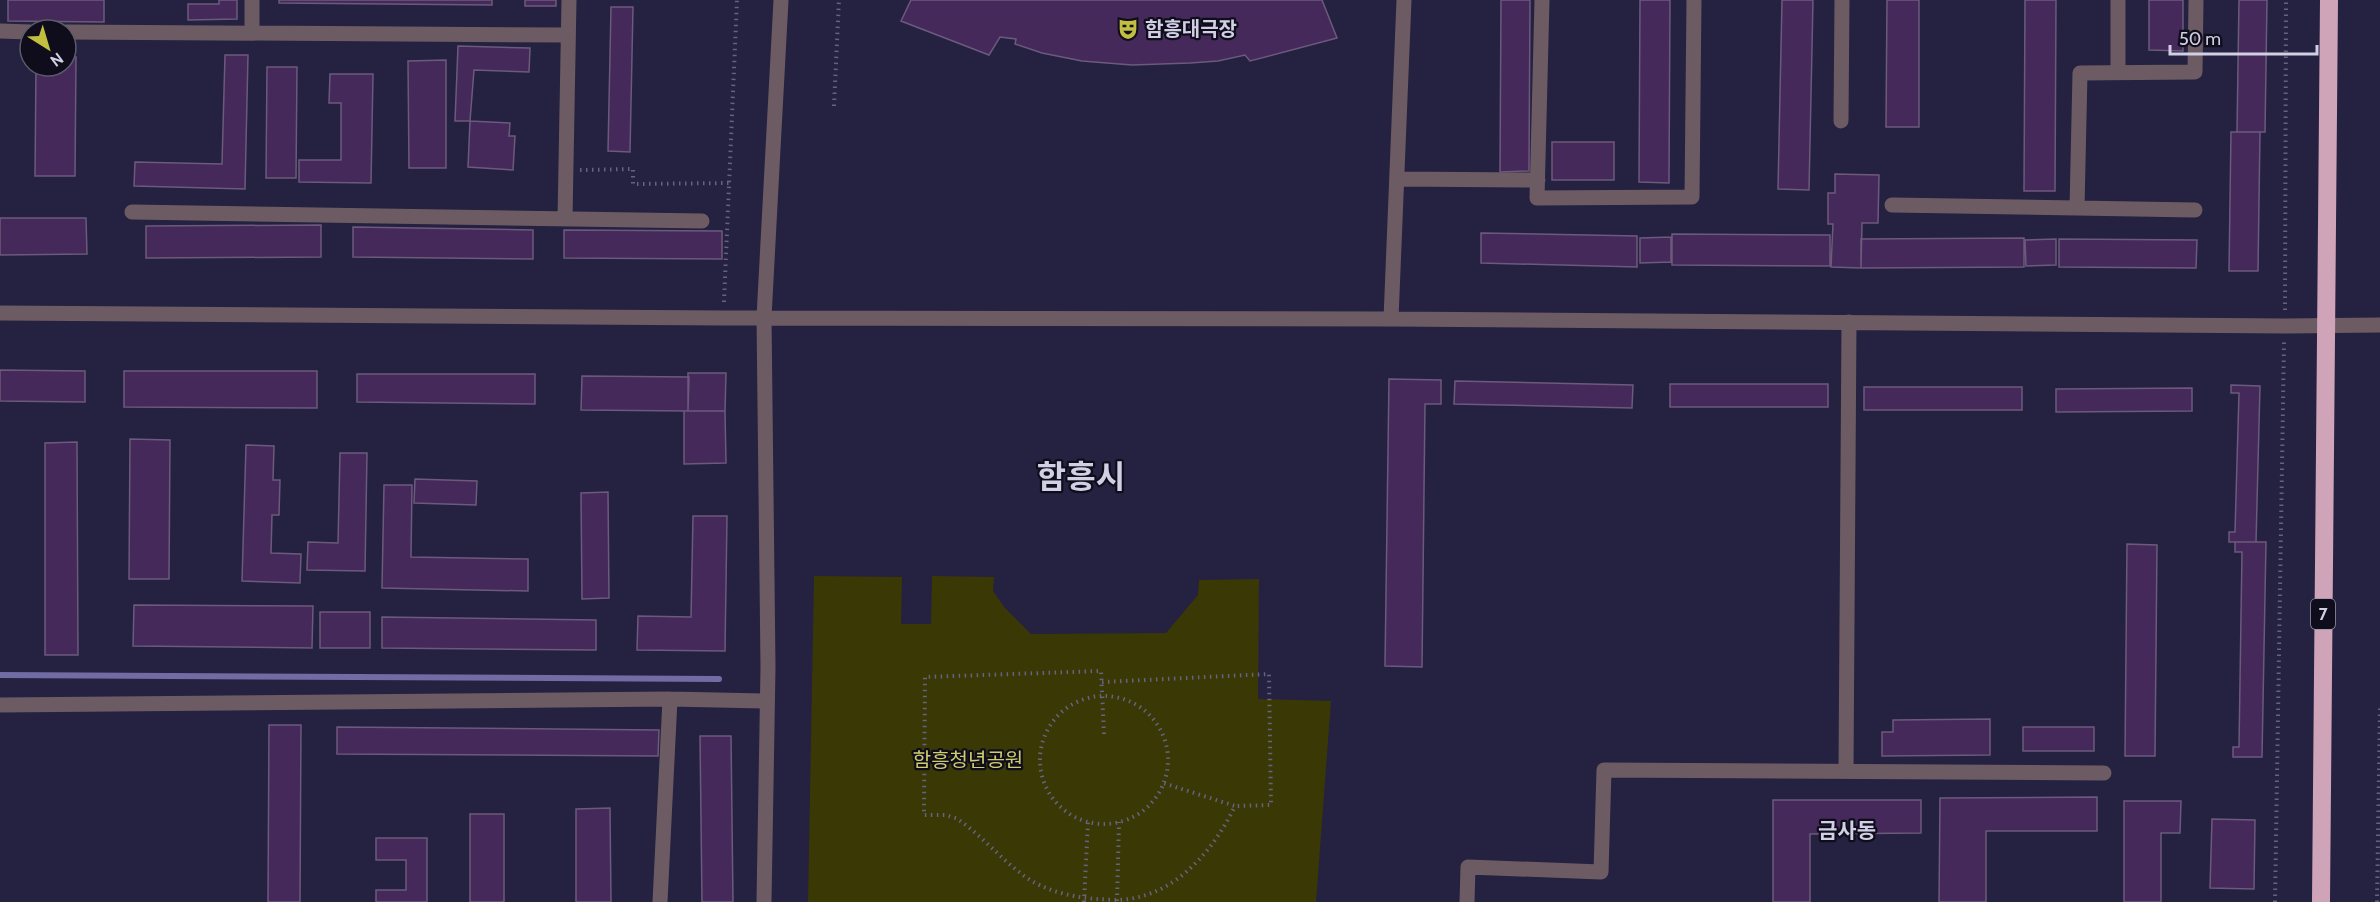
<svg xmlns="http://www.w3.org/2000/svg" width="2380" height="902" font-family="Cabin,'Noto Sans KR',sans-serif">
  <rect width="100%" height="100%" fill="#252141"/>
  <path fill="#3a3804" d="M814 576 902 577 901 624H931L932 576 994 577 993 591 1004 607 1031 634 1166 633 1198 595 1199 580 1259 579 1258 699 1331 701 1316 902H808Z"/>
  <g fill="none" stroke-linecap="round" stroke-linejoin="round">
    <path stroke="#726ca5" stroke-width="6" d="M0 675 719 679"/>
  </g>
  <path fill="#44295a" stroke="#6c5a7c" stroke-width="1.5" d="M8 0H104V22L8 21Z
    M219 0H237V19L188 20V4H219Z
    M279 0H492V5L279 3Z
    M525 0H556V6H525Z
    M911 0H1322L1337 38 1250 61 1245 55 1218 61 1190 63 1132 65 1082 61 1042 53 1015 44 1016 39 1000 37 989 55 901 21Z
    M1501 0H1530L1529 171 1500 172Z
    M1640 0H1670L1669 183 1639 182Z
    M1782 0H1813L1809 190 1778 189Z
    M1887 0H1919V127H1886Z
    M2025 0H2056L2055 191H2024Z
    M2149 0H2183V51L2149 50Z
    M2239 0H2267L2265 132H2237Z
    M611 7H633L630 152 608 151Z
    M458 46 530 48 529 72 474 70 470 121H455Z
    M225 55H248L245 189 134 186 135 162 222 164Z
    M66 57H76L75 176H35L36 66H66Z
    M446 60V168H409L408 61Z
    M267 67H297L296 178H266Z
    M330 74H373L371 183 299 182V160H341V103H329Z
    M470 121 510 123 509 136H515L513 170 468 167Z
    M2231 132H2260L2258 271H2229Z
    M1552 142H1614V180H1552Z
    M1835 174 1879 175 1878 223H1862L1861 268 1831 267 1833 224H1828V193H1835Z
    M0 218H86L87 254 0 255Z
    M321 225V257L146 258V226Z
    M353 227 533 230V259L353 257Z
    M564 230 722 231V259L564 258Z
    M1481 233 1637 236V267L1481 263Z
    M1672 234 1830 235V266L1672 265Z
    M1671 237V262L1640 263V238Z
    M2024 238V267L1861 268V239Z
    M2056 239V265L2026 266 2025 240Z
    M2059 239 2197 240 2196 268 2059 267Z
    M0 370 85 371V402L0 401Z
    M124 371H317V408L124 407Z
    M688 373H726L725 411H688Z
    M357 374H535V404L357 402Z
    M582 376 689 377 688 411 581 410Z
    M1389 379 1441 380V404H1425L1422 667 1385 666Z
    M1455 381 1633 385 1632 408 1454 404Z
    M1670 384H1828V407H1670Z
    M2231 385 2260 386 2256 542H2229V532H2235L2239 393H2231Z
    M1864 387H2022V410H1864Z
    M2192 388V411L2056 412V389Z
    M684 411H725L726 463 684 464Z
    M130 439 170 440 169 579H129Z
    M77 442 78 655H45V443Z
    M246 445 274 446 273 480H280L279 515H272L271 553 301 554 300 583 242 581Z
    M340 453H367L365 571 307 570 308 542 338 543Z
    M415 479 477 481 476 505 414 503Z
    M384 485H412L411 557 528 559V591L382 588Z
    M608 492 609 598 582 599 581 493Z
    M693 516H727L725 651 637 650 638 616 691 617Z
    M2235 542H2266L2262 757H2233V747H2239L2242 552H2235Z
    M2127 544 2157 545 2155 756H2125Z
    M134 605 313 606 312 648 133 646Z
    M320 612H370V648H320Z
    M382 617 596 620V650L382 648Z
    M1990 719V755L1882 756V732H1893V720Z
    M269 725H301L300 902H268Z
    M337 727 659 730 658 756 337 754Z
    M2023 727H2094V751H2023Z
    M700 736H731L733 902H702Z
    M2097 797V831H1986V902H1939L1940 798Z
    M1773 800H1921V833L1810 834V902H1773Z
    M2124 801H2181L2180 833H2161V902H2124Z
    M610 808 611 902H576V809Z
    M470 814H504V902H470Z
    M2212 819 2255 820 2254 889 2210 888Z
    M376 838H427V902H376V890H406V860H376Z"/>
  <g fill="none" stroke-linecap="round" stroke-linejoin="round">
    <path stroke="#66637f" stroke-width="4" stroke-dasharray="1.5 4.5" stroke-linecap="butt" d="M834 106 839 0
      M580 170 633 169V184L730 183
      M724 302 737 0
      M2285 310 2286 0
      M1102 682 1269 674 1271 805 1235 806
      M1040 760a64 64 0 1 1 128 0a64 64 0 1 1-128 0Z
      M1104 734 1101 671 925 677 924 815H945L956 818C983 836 1003 862 1030 880 1050 892 1073 897 1096 899 1106 899 1118 901 1128 899 1178 893 1215 848 1235 806L1163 783
      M1117 901 1119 822
      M1084 902 1088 822
      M2275 902 2284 342
      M2377 902 2380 706"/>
    <path stroke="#6d5b64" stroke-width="15" d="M252 0V33
      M1542 0 1537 198 1692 197 1694 0
      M0 31 30 32
      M66 32 568 35
      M2118 72V0
      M1841 121 1842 0
      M1397 179 1538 180
      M1892 205 2195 210
      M2077 208 2080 73 2195 72 2196 0
      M132 212 702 221
      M565 219 569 0
      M0 313 723 318 1391 319 2285 326 2380 325
      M1391 319 1404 0
      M0 705 670 699 767 701
      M1846 771 1849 322
      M660 902 670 699
      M764 902 768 667 764 317 781 0
      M1467 902 1468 867 1601 872 1604 770 2104 773"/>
    <path stroke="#cfa4b9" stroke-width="18" d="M2321 902 2329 0"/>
  </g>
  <defs>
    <symbol id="theatre-bare" viewBox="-9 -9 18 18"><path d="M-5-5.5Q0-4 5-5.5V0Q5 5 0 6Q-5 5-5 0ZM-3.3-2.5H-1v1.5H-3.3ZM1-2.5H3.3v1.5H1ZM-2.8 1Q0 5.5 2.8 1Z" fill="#c1be40" stroke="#0f0d1b" stroke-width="2.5" paint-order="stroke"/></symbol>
  </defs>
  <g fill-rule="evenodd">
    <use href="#theatre-bare" x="1113" y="14" width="30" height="30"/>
  </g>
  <g text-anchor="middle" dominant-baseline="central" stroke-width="4.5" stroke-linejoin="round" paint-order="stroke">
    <rect fill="#0f0d1b" stroke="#9695a8" stroke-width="1.5" x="2311" y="599" width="24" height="30" rx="4.5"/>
    <g font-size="18" font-weight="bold" fill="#d0cfe4">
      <text x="2323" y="614">7</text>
    </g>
    <g font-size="20" font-weight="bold" fill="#d0cfe4" stroke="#0f0d1b" text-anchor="start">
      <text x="1145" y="29">함흥대극장</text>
    </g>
    <g font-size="20" fill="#cfcd6e" stroke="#0f0d1b">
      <text x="968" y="760">함흥청년공원</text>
    </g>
    <g font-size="21" font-weight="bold" fill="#d0cfe4" stroke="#0f0d1b">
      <text x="1847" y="830">금사동</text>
    </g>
    <g font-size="32" font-weight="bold" fill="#d0cfe4" stroke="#0f0d1b">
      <text x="1081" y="476">함흥시</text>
    </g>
  </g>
  <g transform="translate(48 48) rotate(143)"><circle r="28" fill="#0f0d1b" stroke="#5c5b6b" stroke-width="1.5"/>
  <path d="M0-4.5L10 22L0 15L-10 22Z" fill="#c1be40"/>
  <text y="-9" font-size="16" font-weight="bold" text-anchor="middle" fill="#d0cfe4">N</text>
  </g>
  <path d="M2170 45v9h147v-9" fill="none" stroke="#d0cfe4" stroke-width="3"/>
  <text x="2179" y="45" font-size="18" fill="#d0cfe4" stroke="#0f0d1b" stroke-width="4.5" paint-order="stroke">50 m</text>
</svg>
